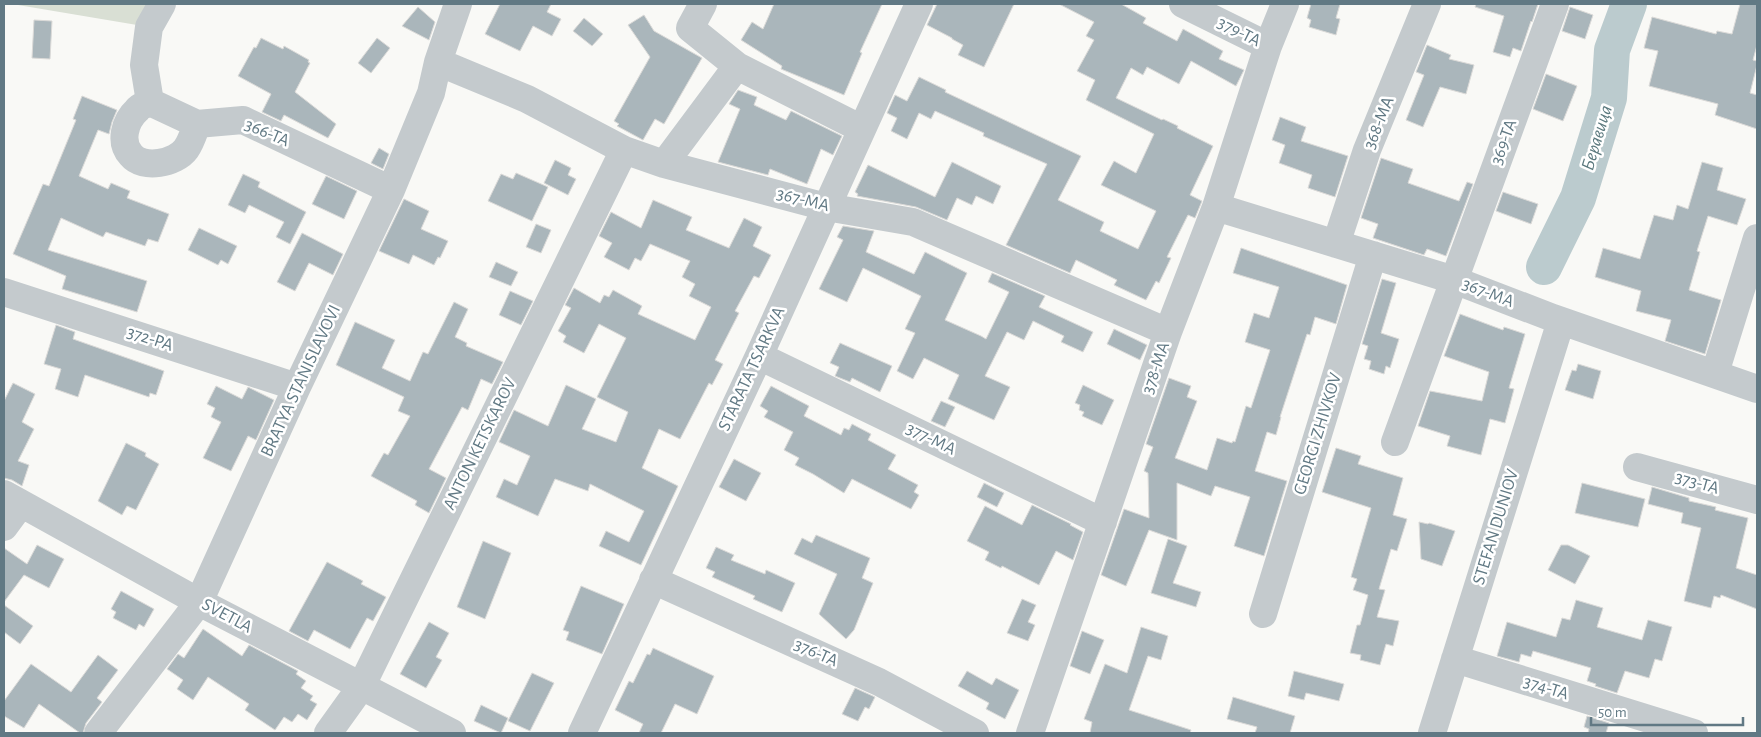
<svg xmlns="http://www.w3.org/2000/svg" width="1761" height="737" font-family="'Alegreya Sans',sans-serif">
  <rect width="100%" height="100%" fill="#f9f9f6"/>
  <path fill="#d9dfd4" d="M12 4H162L149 27Z"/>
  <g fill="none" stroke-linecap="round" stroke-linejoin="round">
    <path stroke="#bbcbce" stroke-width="36" d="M1544 267 1578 198 1609 98 1612 50 1629 4"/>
  </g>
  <path fill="#aab6bb" stroke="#dbdad8" d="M500 4H551L547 12 561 19 552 36 533 26 520 51 485 34Z
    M774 4H882L860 52 862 53 844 95 781 69 782 66 741 40 752 22 763 29Z
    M937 4H1014L984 67 958 55 963 45 952 39V38L927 25Z
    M1059 4H1121L1146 18 1143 23 1177 41 1183 29 1223 51 1219 59 1244 70 1236 86 1191 61 1179 84 1147 67 1143 75 1131 68 1116 98 1162 120 1163 119 1178 126 1177 128 1213 146 1190 195 1202 201 1195 218 1188 215 1167 257 1171 258 1159 283 1156 281 1146 300 1114 285 1117 280 1076 260 1070 273 1006 245 1047 164 983 136 984 133 935 111 931 119 919 113 907 139 891 131 897 118 887 113 895 95 907 101 919 77 946 90 945 92 1081 156 1058 200 1104 222 1100 231 1138 249 1156 211 1101 185 1114 161 1136 173 1154 134 1086 100 1095 80 1077 71 1094 40 1086 36 1094 22Z
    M1311 4H1340L1336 18 1340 19 1336 35 1309 27 1311 20 1307 18Z
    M1476 4H1538L1532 22 1531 21 1521 51 1513 48 1510 57 1493 52 1504 16 1475 7Z
    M1740 4H1757V45L1753 60 1757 61V65L1750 93 1757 95V129L1715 115 1718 104 1649 86 1658 51 1644 48 1652 17 1716 34 1717 31 1732 34Z
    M418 7 435 22 429 40 402 26Z
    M1570 7 1593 15 1585 39 1562 31Z
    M644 15 654 31 702 58 664 124 655 119 643 140 617 126 619 124 614 121 650 57 628 25Z
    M584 18 603 34 592 46 573 31Z
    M34 20 52 21 50 59 32 58Z
    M261 38 283 49 284 46 309 60 308 62 310 63 295 92 336 124 328 138 284 115 281 121 262 112 271 94 238 76 254 47 256 48Z
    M377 38 390 48 371 73 358 63Z
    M1427 45 1451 55 1449 59 1474 65 1466 94 1440 87 1423 127 1406 120 1424 75 1416 72Z
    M1546 74 1577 86 1563 121 1533 109Z
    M738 90 757 97 754 105 786 120 791 111 842 136 833 155 821 149 807 184 770 169 768 175 718 162 740 109 729 104Z
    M82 96 117 110 112 122 109 134 98 130 79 176 108 189 111 183 130 191 127 198 169 214 158 242 148 239 145 246 106 232 103 237 61 218 48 250 147 281 137 312 62 289 66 276 13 254 43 184 49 186 76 120 73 119Z
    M1280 117 1306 127 1301 141 1348 156 1335 197 1308 188 1312 175 1279 163 1285 145 1272 140Z
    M379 148 389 154 383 169 371 163Z
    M1381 158 1413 169 1408 183 1459 201 1467 182 1473 184 1446 256 1427 249 1424 255 1373 238 1378 224 1361 218Z
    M555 160 571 168 568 175 576 179 568 195 544 183Z
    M952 162 1001 186 993 204 976 196 972 205 957 198 947 220 916 207 857 196 858 194 855 192 868 165 935 197Z
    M1702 162 1723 168 1717 190 1746 199 1737 225 1708 216 1697 251 1700 252 1689 290 1721 300 1705 354 1665 341 1671 320 1636 311 1641 291 1595 277 1603 248 1640 259 1654 215 1673 220 1677 205 1688 209Z
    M516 173 548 187 532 221 488 201 501 174 513 179Z
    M243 174 260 182 258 187 306 212 290 244 276 237 284 222 249 205 245 213 228 205Z
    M326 176 357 191 344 219 312 204Z
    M1503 192 1538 204 1531 224 1496 211Z
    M404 199 429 211 421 229 448 241 440 258 438 257 434 265 413 255 409 264 379 251Z
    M653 200 692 217 686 230 729 248 744 218 762 227 753 246 771 255 759 278 754 276 735 311 739 313 715 360 723 364 712 385 709 383 680 439 659 429 642 468 678 486 641 565 599 546 606 531 629 542 644 511 590 484 588 491 555 479 538 516 496 497 504 479 517 485 530 456 499 442 514 410 548 426 566 385 596 399 582 429 616 442 628 412 597 397 626 338 599 324 584 353 563 342 566 336 558 331 571 308 565 305 574 288 600 303 604 295 609 297 613 290 642 306 638 314 695 340 711 307 689 296 695 284 682 277 690 261 650 244 641 261 635 258 629 270 604 257 612 243 599 236 611 212 641 228Z
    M536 224 551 230 541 253 526 247Z
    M843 226 874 231 866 252 914 274 925 252 967 273 945 320 981 336 986 339 1009 292 988 282 992 273 1045 296 1039 307 1093 332 1083 352 1061 342 1064 336 1033 321 1024 340 1007 332 985 376 1010 387 994 420 948 399 959 375 924 358 913 379 897 371 915 333 905 329 921 296 863 268 847 302 819 289 843 240 837 237Z
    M199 228 237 246 228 264 221 260 218 265 188 250Z
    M302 233 343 254 333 275 309 263 295 291 277 282Z
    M1241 248 1347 285 1336 324 1315 317 1310 335 1307 334 1280 417H1281L1276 435 1267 432 1255 471 1287 481 1264 556 1234 546 1250 497 1215 486 1211 496 1177 483V540L1149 530 1126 586 1101 575 1124 509 1149 518 1148 473 1144 471 1153 447 1146 444 1169 378 1191 386 1187 397 1197 401 1175 458 1207 470 1217 438 1232 443 1233 441 1235 442 1246 406 1251 408 1270 350 1245 342 1254 313 1269 318 1279 287 1233 273Z
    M496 262 518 272 511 286 489 277Z
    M1382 279 1396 283 1381 333 1399 339 1390 368 1386 366 1384 374 1369 369 1371 361 1364 359 1368 346 1362 344Z
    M510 291 533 301 521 325 499 315Z
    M454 302 468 309 455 337 467 343 466 346 503 362 492 384 481 379 468 410 462 407 429 469 446 478 429 513 415 505 417 501 371 476 384 453 388 455 410 416 398 411 404 397 336 365 355 322 395 340 382 368 410 381 423 352 428 354Z
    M1460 314 1503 330 1504 327 1525 334 1509 388 1514 389 1505 423 1490 419 1481 455 1447 446 1450 436 1418 426 1430 391 1482 401 1489 372 1444 356Z
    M56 325 75 332 73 339 164 371 156 395 150 393 149 397 85 375 78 397 55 389 61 369 44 364Z
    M1114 329 1147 345 1140 360 1107 344Z
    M840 343 892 366 880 392 852 378 850 382 835 376 839 367 830 363Z
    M1578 364 1601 371 1593 399 1565 390 1572 370 1576 371Z
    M13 383 35 394 22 422 34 429 18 461 29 465 22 486 12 480 4 478V401Z
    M1083 385 1114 400 1102 425 1082 416 1084 412 1079 410 1080 405 1075 403Z
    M216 386 242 399 248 387 274 400 256 440 248 436 231 471 203 458 221 422 211 417 215 408 207 404Z
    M771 386 809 406 804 416 841 435 844 428 849 430 852 424 871 434 868 440 896 455 888 469 918 485 914 492 919 495 911 509 852 479 844 493 813 474 795 465 799 458 784 450 793 432 764 417 768 411 760 406Z
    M941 401 955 407 945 427 931 421Z
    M126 443 146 453 145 456 159 464 136 510 127 506 122 515 98 501Z
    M1336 448 1361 456 1358 464 1403 478 1393 515 1407 519 1397 551 1391 549 1379 589 1385 590 1377 617 1399 621 1393 646 1386 644 1380 665 1360 660 1361 655 1350 653 1357 625H1360L1368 595 1353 590 1357 579 1351 577 1371 508 1322 492Z
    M734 459 761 473 746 501 719 487Z
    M984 483 1004 493 997 507 977 497Z
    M1582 483 1645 499 1638 527 1575 513Z
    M1652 487 1689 498V501L1716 507 1715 510 1748 518 1736 568 1757 575V609L1721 595 1720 598 1714 596 1711 608 1684 601 1701 528 1681 523 1683 513 1648 504Z
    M1032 505 1071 524 1070 525 1083 532 1073 560 1056 551 1039 585 1002 566 1001 568 985 560 989 552 967 541 985 506 1022 525Z
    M1419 522 1428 524 1429 523 1455 531 1442 566 1421 559Z
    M816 535 870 558 862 578 873 583 854 630 846 639 819 614 837 574 794 554 802 538 812 543Z
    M1168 539 1187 546 1173 583 1201 592 1196 607 1151 593Z
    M483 541 511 553 485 619 457 607Z
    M37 545 64 559 49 588 24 575 4 602V548L27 564Z
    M1561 545H1568L1590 556 1575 584 1548 570Z
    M716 547 734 555 731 560 765 574 766 570 795 583 782 612 753 599 755 596 712 577 715 572 706 568Z
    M327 562 363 581 361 584 386 597 373 621 367 618 350 649 314 630 308 641 289 631Z
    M581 586 624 604 602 654 566 640 569 632 563 630Z
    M121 591 154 609 144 627 139 624 136 630 113 618 116 612 111 609Z
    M1022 599 1036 605 1028 622 1035 625 1028 641 1007 633Z
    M1576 600 1603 608 1597 627 1642 640 1648 620 1672 627 1662 661 1655 659 1649 678 1625 671 1617 693 1595 686 1596 684 1587 681 1591 668 1533 651 1531 657 1521 654 1519 662 1497 656 1507 622 1556 637 1562 618 1570 620Z
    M4 605 33 626 20 644 4 632Z
    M429 622 449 633 436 657 442 660 426 688 400 674Z
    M1141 627 1168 636 1161 660 1148 656 1129 710 1191 730 1190 733H1090L1092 722 1084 719 1105 664 1127 673Z
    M203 629 242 656 249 645 298 671 296 674 306 681 301 688 313 696 310 700 317 704 307 720 298 714 292 722 284 717 275 730 245 710 249 704 208 677 193 700 177 689 183 680 167 669 178 654 184 658Z
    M1082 631 1104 640 1090 674 1070 666Z
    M653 648 714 676 697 714 675 704 661 733H639L643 724 615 710 629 681 633 683 647 654 650 655Z
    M98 655 118 670 97 698 102 702 86 723 83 733H80L39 704 24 728 4 716V701L31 664 71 692Z
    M967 671 992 685 996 678 1019 690 1005 719 986 709 989 703 958 686Z
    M1294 671 1344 684 1339 701 1306 693 1304 700 1288 696Z
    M532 673 554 683 530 731 508 721Z
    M855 688 875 697 869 709 865 707 858 721 842 714Z
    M1233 697 1295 716 1290 733H1255L1257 727 1227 719Z
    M481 705 508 718 501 733 474 721Z
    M1587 716 1609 723 1606 733H1588L1589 729 1584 727Z"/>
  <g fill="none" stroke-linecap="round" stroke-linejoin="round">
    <path stroke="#c4cacd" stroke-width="28" d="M162 4 149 27 144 65 150 102 197 124 243 120 391 190
      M703 4 690 28 737 66 862 129
      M1183 4 1268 46
      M438 62 527 99 624 150 664 164 826 207 913 222 1168 332
      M150 102C146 104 140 106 137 110 125 121 119 142 131 155 143 170 176 163 186 149 191 142 194 132 197 124
      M664 164 737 66
      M1216 207 1454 280 1553 318 1757 389
      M1336 244 1367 150 1427 4
      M4 292 297 387
      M759 356 1103 522
      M1715 373 1757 238
      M1395 442 1555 4
      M1637 467 1757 500
      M4 494 199 602 452 733
      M4 527 21 504
      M653 580 879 682 975 733
      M1263 614 1373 255
      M1455 659 1694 733
      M98 733 199 602 297 387 391 190 431 93 438 62 458 4
      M328 733 361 687 624 150
      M582 733 759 356 919 4
      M1030 733 1168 332 1216 207 1268 46 1285 4
      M1432 733 1561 321"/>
  </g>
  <g text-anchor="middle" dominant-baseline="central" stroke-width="5" stroke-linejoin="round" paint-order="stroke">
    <g font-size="18" fill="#617984" stroke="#fff">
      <text transform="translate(1239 32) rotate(27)">379-ТА</text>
      <text transform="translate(1379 123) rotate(-68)">368-МА</text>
      <text transform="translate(267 133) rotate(23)">366-ТА</text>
      <text transform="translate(1504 142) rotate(-70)">369-ТА</text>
      <text transform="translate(803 200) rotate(14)">367-МА</text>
      <text transform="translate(1488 293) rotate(21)">367-МА</text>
      <text transform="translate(150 339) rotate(18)">372-РА</text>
      <text transform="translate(1156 368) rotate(-71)">378-МА</text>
      <text transform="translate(752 369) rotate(-65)">STARATA TSARKVA</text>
      <text transform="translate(301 381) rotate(-65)">BRATYA STANISLAVOVI</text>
      <text transform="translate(1318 434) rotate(-73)">GEORGI ZHIVKOV</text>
      <text transform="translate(931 439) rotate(26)">377-МА</text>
      <text transform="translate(480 444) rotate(-64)">ANTON KETSKAROV</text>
      <text transform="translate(1697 483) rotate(16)">373-ТА</text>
      <text transform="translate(1496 527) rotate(-73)">STEFAN DUNIOV</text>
      <text transform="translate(227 616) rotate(28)">SVETLA</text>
      <text transform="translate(816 653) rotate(24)">376-ТА</text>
      <text transform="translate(1546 688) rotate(17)">374-ТА</text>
    </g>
    <g font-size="19" font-style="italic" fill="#5b797e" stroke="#fff">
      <text transform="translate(1597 138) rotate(-73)">Беравица</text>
    </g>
  </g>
  <rect width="1761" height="737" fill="none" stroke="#617984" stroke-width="10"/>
  <path d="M1591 717v8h152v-8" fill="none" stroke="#617984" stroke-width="2.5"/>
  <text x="1598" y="717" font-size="15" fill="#617984" stroke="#ffffff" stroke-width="4" paint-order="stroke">50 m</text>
</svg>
